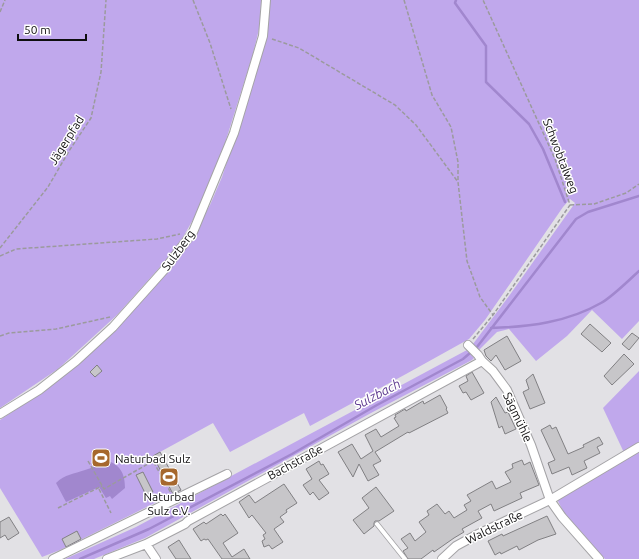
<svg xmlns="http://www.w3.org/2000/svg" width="639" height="559" font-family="Ubuntu,sans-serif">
  <rect width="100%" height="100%" fill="#e2e1e5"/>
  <path fill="#c0a8ec" d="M0 0H261L260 25 253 54 215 175 203 202 182 239 161 266 117 315 58 369 0 408Z
    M269 0H639V321L622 339 592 310 567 336 536 361 509 329 497 332 479 350 473 344 509 296 575 203 570 199 563 207 485 320 469 339 406 374 310 426 304 413 230 452 213 423 160 452 181 490 60 550 42 557 0 488V420L41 393 87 356 188 243 210 205 222 177 261 56Z
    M467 350 474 358 472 360 371 413 145 538 94 559H65L136 527Z
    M639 371V559H605L567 519 557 499 627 459 603 408Z"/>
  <path fill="#a187ce" d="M105 460C120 464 125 473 125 488L112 499 110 496 106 498 99 487 66 502 56 483C65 474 74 474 85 470 92 468 99 464 105 460Z"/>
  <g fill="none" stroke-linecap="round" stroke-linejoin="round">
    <path stroke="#a187ce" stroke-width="2.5" d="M456 0 455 3 486 46V82L529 124 543 149 565 202
      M491 328C529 327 568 322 601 303 612 297 629 280 639 271
      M80 559 149 529 292 454 377 405 463 359 477 347 576 219 588 212 639 196"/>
  </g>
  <path fill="#c7c6c9" stroke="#818083" d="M590 324 611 343 602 352 581 334Z
    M632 333 639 338 629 350 622 344Z
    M507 336 521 361 505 370 496 355 491 361 486 356 484 350Z
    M624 354 634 364 612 385 604 376Z
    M97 365 102 371 95 377 90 372Z
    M472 372 484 393 471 400 466 392 463 393 459 386 468 381 466 376Z
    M533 374 545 403 530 409 523 392 529 389 526 380Z
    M440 395 447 408 446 409 448 413 409 433 408 432 375 452 381 461 373 465 379 475 368 481 359 464 353 477 338 452 352 444 361 459 373 451 365 435 376 429 381 437 399 426 394 418 396 417 395 415 405 409 406 411 423 401 424 404Z
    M496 397 505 413 508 412 516 429 505 434 502 426 499 428 491 402Z
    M550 425 552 429 556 427 568 454 584 447 583 445 599 437 603 444 597 447 600 453 584 461 587 468 572 475 569 467 552 474 548 463 555 460 541 430Z
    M160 452 181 490 173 494 153 456Z
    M522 460 524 465 530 462 539 485 520 493 522 498 494 511 491 504 478 511 482 518 462 529 464 532 454 538 434 552 433 550 421 559H408L403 551 408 548 401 539 410 533 415 541 426 532 419 522 429 515 427 511 437 504 445 514 449 511 454 518 467 510 464 505 471 501 467 495 492 481 496 489 511 482 505 472 513 468 512 464Z
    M319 461 321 465 323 464 329 474 319 480 329 493 319 500 313 492 310 495 303 485 312 479 306 469Z
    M143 472 153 492 146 495 136 475Z
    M284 484 297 503 286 510 287 512 280 517 284 522 274 529 283 542 272 549 269 545 264 547 262 541 265 539 263 535 266 533 252 515 249 518 239 502 249 495 255 503Z
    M376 487 394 511 379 521H375L374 523V526L364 534 353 520 369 508 362 498Z
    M221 514 223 516 225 514 238 533 223 543 232 557 244 549 250 559H222L208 539 206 540 204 539 201 541 193 529 204 522 206 524Z
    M547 516 556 534 538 540 519 550 517 546 501 554 500 552 495 555 488 541 502 534 503 536Z
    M9 517 19 533 8 540 5 535 0 538V522Z
    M77 531 81 539 66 547 62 539Z
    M179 540 191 559H176L168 547Z"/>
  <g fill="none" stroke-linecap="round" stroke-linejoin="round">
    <defs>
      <path id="lane" d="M377 524 405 559"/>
      <path id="street" d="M468 345 478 355 482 361 493 371 507 390 531 445 550 500 562 517 599 559
        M0 414 39 390 76 361 113 327 164 270 193 232 234 133 263 36 266 0
        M146 544 156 559
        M53 559 227 474
        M107 559 146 544 185 524 188 521 482 361
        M442 559 456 546 478 534 550 500 639 447"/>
    </defs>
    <use href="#lane" stroke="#a4a3a6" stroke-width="5.5"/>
    <use href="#street" stroke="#a4a3a6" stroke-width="10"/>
    <path stroke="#9b9a9d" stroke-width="1.5" stroke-dasharray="4 2" stroke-linecap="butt" d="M193 0 210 43 231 109
      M404 0 432 95 451 127 458 162V182L467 261 480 297 493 315
      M0 12 5 0
      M272 39 299 48 395 105 416 125 458 182
      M570 205 594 204 626 193 639 184
      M0 248 48 187 69 151 91 118 101 72 106 0
      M0 256 16 249 157 239 180 234
      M0 336 9 333 56 329 110 317
      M473 339 493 315 570 205 555 159 483 0
      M88 461 104 489 153 461 171 493
      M99 489 111 513
      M181 506 185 514
      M58 508 102 486"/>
    <use href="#lane" stroke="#fff" stroke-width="4"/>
    <use href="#street" stroke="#fff" stroke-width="8"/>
  </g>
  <defs>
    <symbol id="stadium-square" viewBox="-11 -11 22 22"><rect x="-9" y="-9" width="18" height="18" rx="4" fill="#a6682d" stroke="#fff"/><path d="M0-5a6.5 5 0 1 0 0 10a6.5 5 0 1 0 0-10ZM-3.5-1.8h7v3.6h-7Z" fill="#fff"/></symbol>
  </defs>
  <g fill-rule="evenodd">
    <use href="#stadium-square" x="90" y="447" width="22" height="22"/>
    <use href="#stadium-square" x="158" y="466" width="22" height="22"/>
  </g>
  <g text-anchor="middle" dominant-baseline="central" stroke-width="3" stroke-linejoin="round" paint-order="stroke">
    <g font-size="12" fill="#0f0e0f" stroke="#fff">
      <text transform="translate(66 140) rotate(-58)">Jägerpfad</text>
      <text transform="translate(561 156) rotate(69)">Schwobtalweg</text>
      <text transform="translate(178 250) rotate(-54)">Sulzberg</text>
      <text transform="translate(518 417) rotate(65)">Sägmühle</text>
      <text transform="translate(295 462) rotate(-28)">Bachstraße</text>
      <text transform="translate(494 527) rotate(-26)">Waldstraße</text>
    </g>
    <g font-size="12" fill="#0f0e0f" stroke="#fff" text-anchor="start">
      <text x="115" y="458">Naturbad Sulz</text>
      <text x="169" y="496" text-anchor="middle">Naturbad<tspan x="169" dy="14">Sulz e.V.</tspan></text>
    </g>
    <g font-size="13" font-style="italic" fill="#5f3b90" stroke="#fff">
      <text transform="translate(377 394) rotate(-28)">Sulzbach</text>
    </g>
  </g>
  <path d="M18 34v6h68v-6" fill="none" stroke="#0f0e0f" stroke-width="2"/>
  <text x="24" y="34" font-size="12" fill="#0f0e0f" stroke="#ffffff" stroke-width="3" paint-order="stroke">50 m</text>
</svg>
